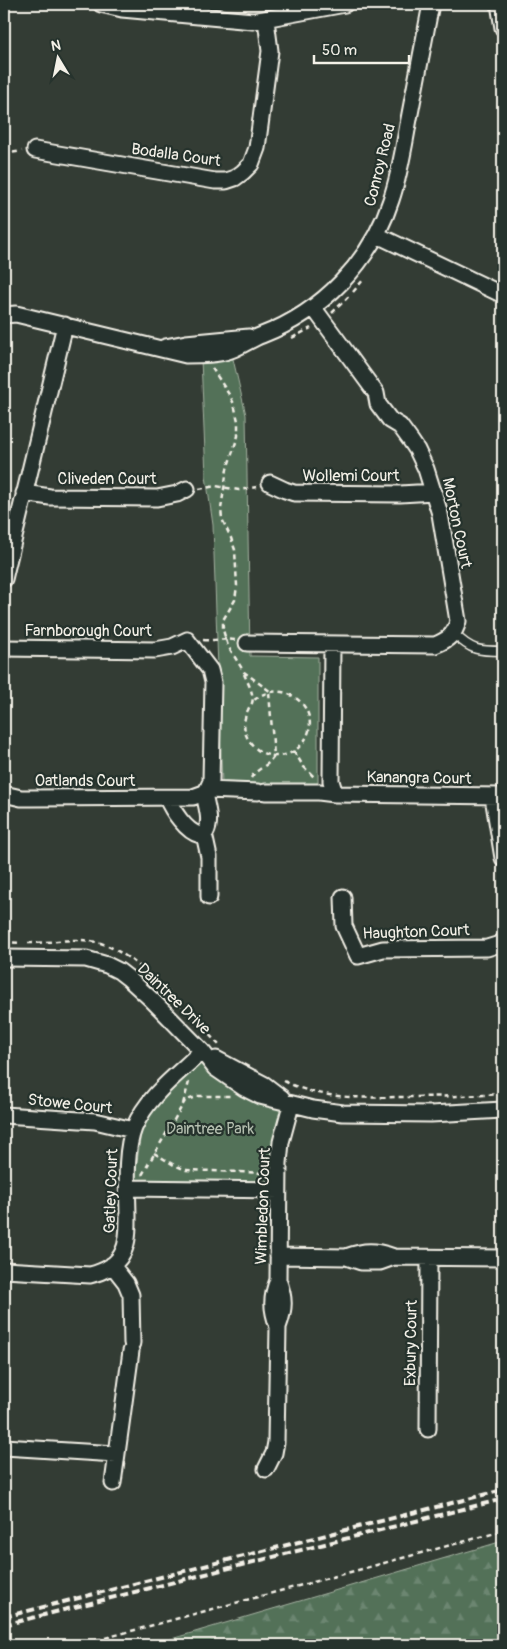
<svg xmlns="http://www.w3.org/2000/svg" width="507" height="1649" font-family="Pangolin,sans-serif">
  <defs>
    <pattern id="forest-firs" width="22" height="20" patternUnits="userSpaceOnUse" patternTransform="scale(1.25)"><rect width="22" height="20" fill="#537159"/><path d="M5 1l3.5 6h-7zM16 11l3.5 6h-7z" fill="#6c8671"/></pattern>
  </defs>
  <rect width="100%" height="100%" fill="#333c34"/>
  <filter id="ink" filterUnits="userSpaceOnUse"><feTurbulence type="fractalNoise" baseFrequency=".02" numOctaves="2"/><feDisplacementMap in="SourceGraphic" scale="10" xChannelSelector="R" yChannelSelector="G"/><feConvolveMatrix kernelMatrix="1 2 1 2 8 2 1 2 1" color-interpolation-filters="sRGB"/></filter>
  <g filter="url(#ink)">
    <path fill="url(#forest-firs)" stroke="#a4b1a0" d="M503 1541V1645H151Z"/>
    <path fill="#537159" stroke="#a4b1a0" d="M201 359H233L246 415 250 656 318 657V788L222 784 213 525 206 476Z
      M202 1061 285 1109 272 1183 134 1185 143 1117Z"/>
    <g fill="none" stroke-linecap="round" stroke-linejoin="round">
      <defs>
        <path id="service" d="M453 633C472 651 478 651 503 651"/>
        <path id="minor" d="M101 4 122 9 253 21 345 4
          M499 4 503 28
          M35 150 215 181H226L235 178 243 172 251 164 257 148 270 51 266 20
          M377 235 503 295
          M4 315 16 314 186 355C201 355 218 355 231 350 242 346 251 339 262 335 322 312 371 262 391 200 400 174 404 146 409 119 416 81 424 42 431 4
          M165 347 186 343 249 337
          M270 483 285 490 294 493 400 494 434 492
          M24 493 50 497 157 498 177 494 187 489
          M4 579 65 325
          M247 643 435 645C448 640 455 634 458 621L440 514 426 469 417 450 411 441 400 426 390 420 378 404 376 393 313 307
          M332 644 331 781 335 794
          M4 648 155 650 172 647 187 640 210 670 213 682 211 781 207 790 204 793 193 797 31 798H21L4 794
          M207 790 258 792
          M265 792H319L335 794 503 796
          M493 797 503 858
          M167 798C172 810 186 832 200 835L206 832C212 820 206 806 204 793
          M204 834 209 857V897
          M343 897 344 926 358 956 383 949 487 948 500 944 503 941
          M4 958 86 959 107 965 119 971 128 978 152 1000 202 1051 215 1068 244 1088 260 1096 313 1109 343 1113 431 1114 503 1110
          M216 1059 265 1085 282 1098
          M4 1115 95 1121 133 1130
          M128 1188 278 1190
          M278 1256 346 1257 361 1262H380L394 1257 503 1258
          M346 1257C365 1250 375 1250 394 1257
          M112 1265 126 1283 131 1295 132 1343
          M4 1270 90 1275C103 1272 117 1265 123 1252 128 1242 128 1230 128 1219 128 1191 124 1153 134 1128 147 1096 178 1074 202 1051
          M278 1327C271 1308 271 1298 278 1280L279 1163 281 1142 291 1105
          M428 1429 429 1258
          M4 1447 116 1454
          M266 1469 274 1453 276 1442 278 1327C285 1308 285 1298 278 1280
          M113 1483 131 1351"/>
      </defs>
      <use href="#service" stroke="#f4f1e8" stroke-width="11"/>
      <use href="#minor" stroke="#f4f1e8" stroke-width="19"/>
      <path stroke="#f4f1e8" stroke-width="2.5" stroke-dasharray="5 4" stroke-linecap="butt" d="M4 154 22 151
        M353 292 364 279
        M332 313 349 296
        M292 338 311 328
        M212 368 230 396 234 404 238 421V436L227 469 221 509 222 519 231 538 235 550 237 586 235 600 223 620V630L228 646 244 672 271 692
        M199 489 216 486 239 490 257 487
        M203 640C214 641 224 638 235 640
        M244 674C247 681 255 695 252 703 251 705 249 707 248 710 243 719 243 730 248 739 254 749 264 756 276 756 285 756 294 753 300 746 330 716 285 671 252 702
        M294 751 303 766 316 779
        M251 778C257 768 269 766 274 756L269 692
        M4 942 22 943
        M28 943C51 943 74 937 97 942 138 953 190 1015 220 1046
        M284 1081C319 1099 358 1098 396 1097 432 1097 468 1096 503 1094
        M183 1104 189 1082
        M154 1153 174 1165 186 1170 266 1173
        M142 1175 185 1101 198 1096H232
        M79 1645 503 1531"/>
      <use href="#service" stroke="#26332d" stroke-width="8"/>
      <use href="#minor" stroke="#26332d" stroke-width="15"/>
      <path stroke="#f4f1e8" stroke-width="4" stroke-dasharray="8 4" stroke-linecap="butt" d="M4 1617 503 1490
        M4 1625 503 1499"/>
    </g>
  </g>
  <g text-anchor="middle" dominant-baseline="central" stroke-width="4.5" stroke-linejoin="round" paint-order="stroke">
    <g font-size="16" fill="#f4f1e8" stroke="#26332d">
      <text transform="translate(176 155) rotate(8)">Bodalla Court</text>
      <text transform="translate(380 165) rotate(-76)">Conroy Road</text>
      <text x="351" y="476">Wollemi Court</text>
      <text x="107" y="479">Cliveden Court</text>
      <text transform="translate(457 523) rotate(78)">Morton Court</text>
      <text x="88" y="631">Farnborough Court</text>
      <text transform="translate(419 778) rotate(1)">Kanangra Court</text>
      <text x="85" y="781">Oatlands Court</text>
      <text transform="translate(416 932) rotate(-2)">Haughton Court</text>
      <text transform="translate(174 999) rotate(44)">Daintree Drive</text>
      <text transform="translate(70 1104) rotate(6)">Stowe Court</text>
      <text transform="translate(111 1191) rotate(-88)">Gatley Court</text>
      <text transform="translate(263 1206) rotate(-88)">Wimbledon Court</text>
      <text transform="translate(411 1343) rotate(-89)">Exbury Court</text>
    </g>
    <g font-size="16" fill="#b4beaf" stroke="#26332d">
      <text x="210" y="1129">Daintree Park</text>
    </g>
  </g>
  <rect width="507" height="1649" fill="none" stroke="#26332d" stroke-width="20"/>
  <rect x="10" y="10" width="487" height="1629" fill="none" stroke="#f4f1e8" stroke-width="2" filter="url(#ink)"/>
  <g transform="translate(58 58) rotate(350)" stroke="#26332d" stroke-width="4" paint-order="stroke">
  <path d="M0-4L9 19L0 12L-9 19Z" fill="#f4f1e8"/>
  <text y="-8" font-size="14" font-weight="bold" text-anchor="middle" fill="#f4f1e8">N</text>
  </g>
  <path d="M314 55v8h95v-8" fill="none" stroke="#f4f1e8" stroke-width="2.5"/>
  <text x="322" y="55" font-size="15" fill="#f4f1e8" stroke="#26332d" stroke-width="4" paint-order="stroke">50 m</text>
</svg>
